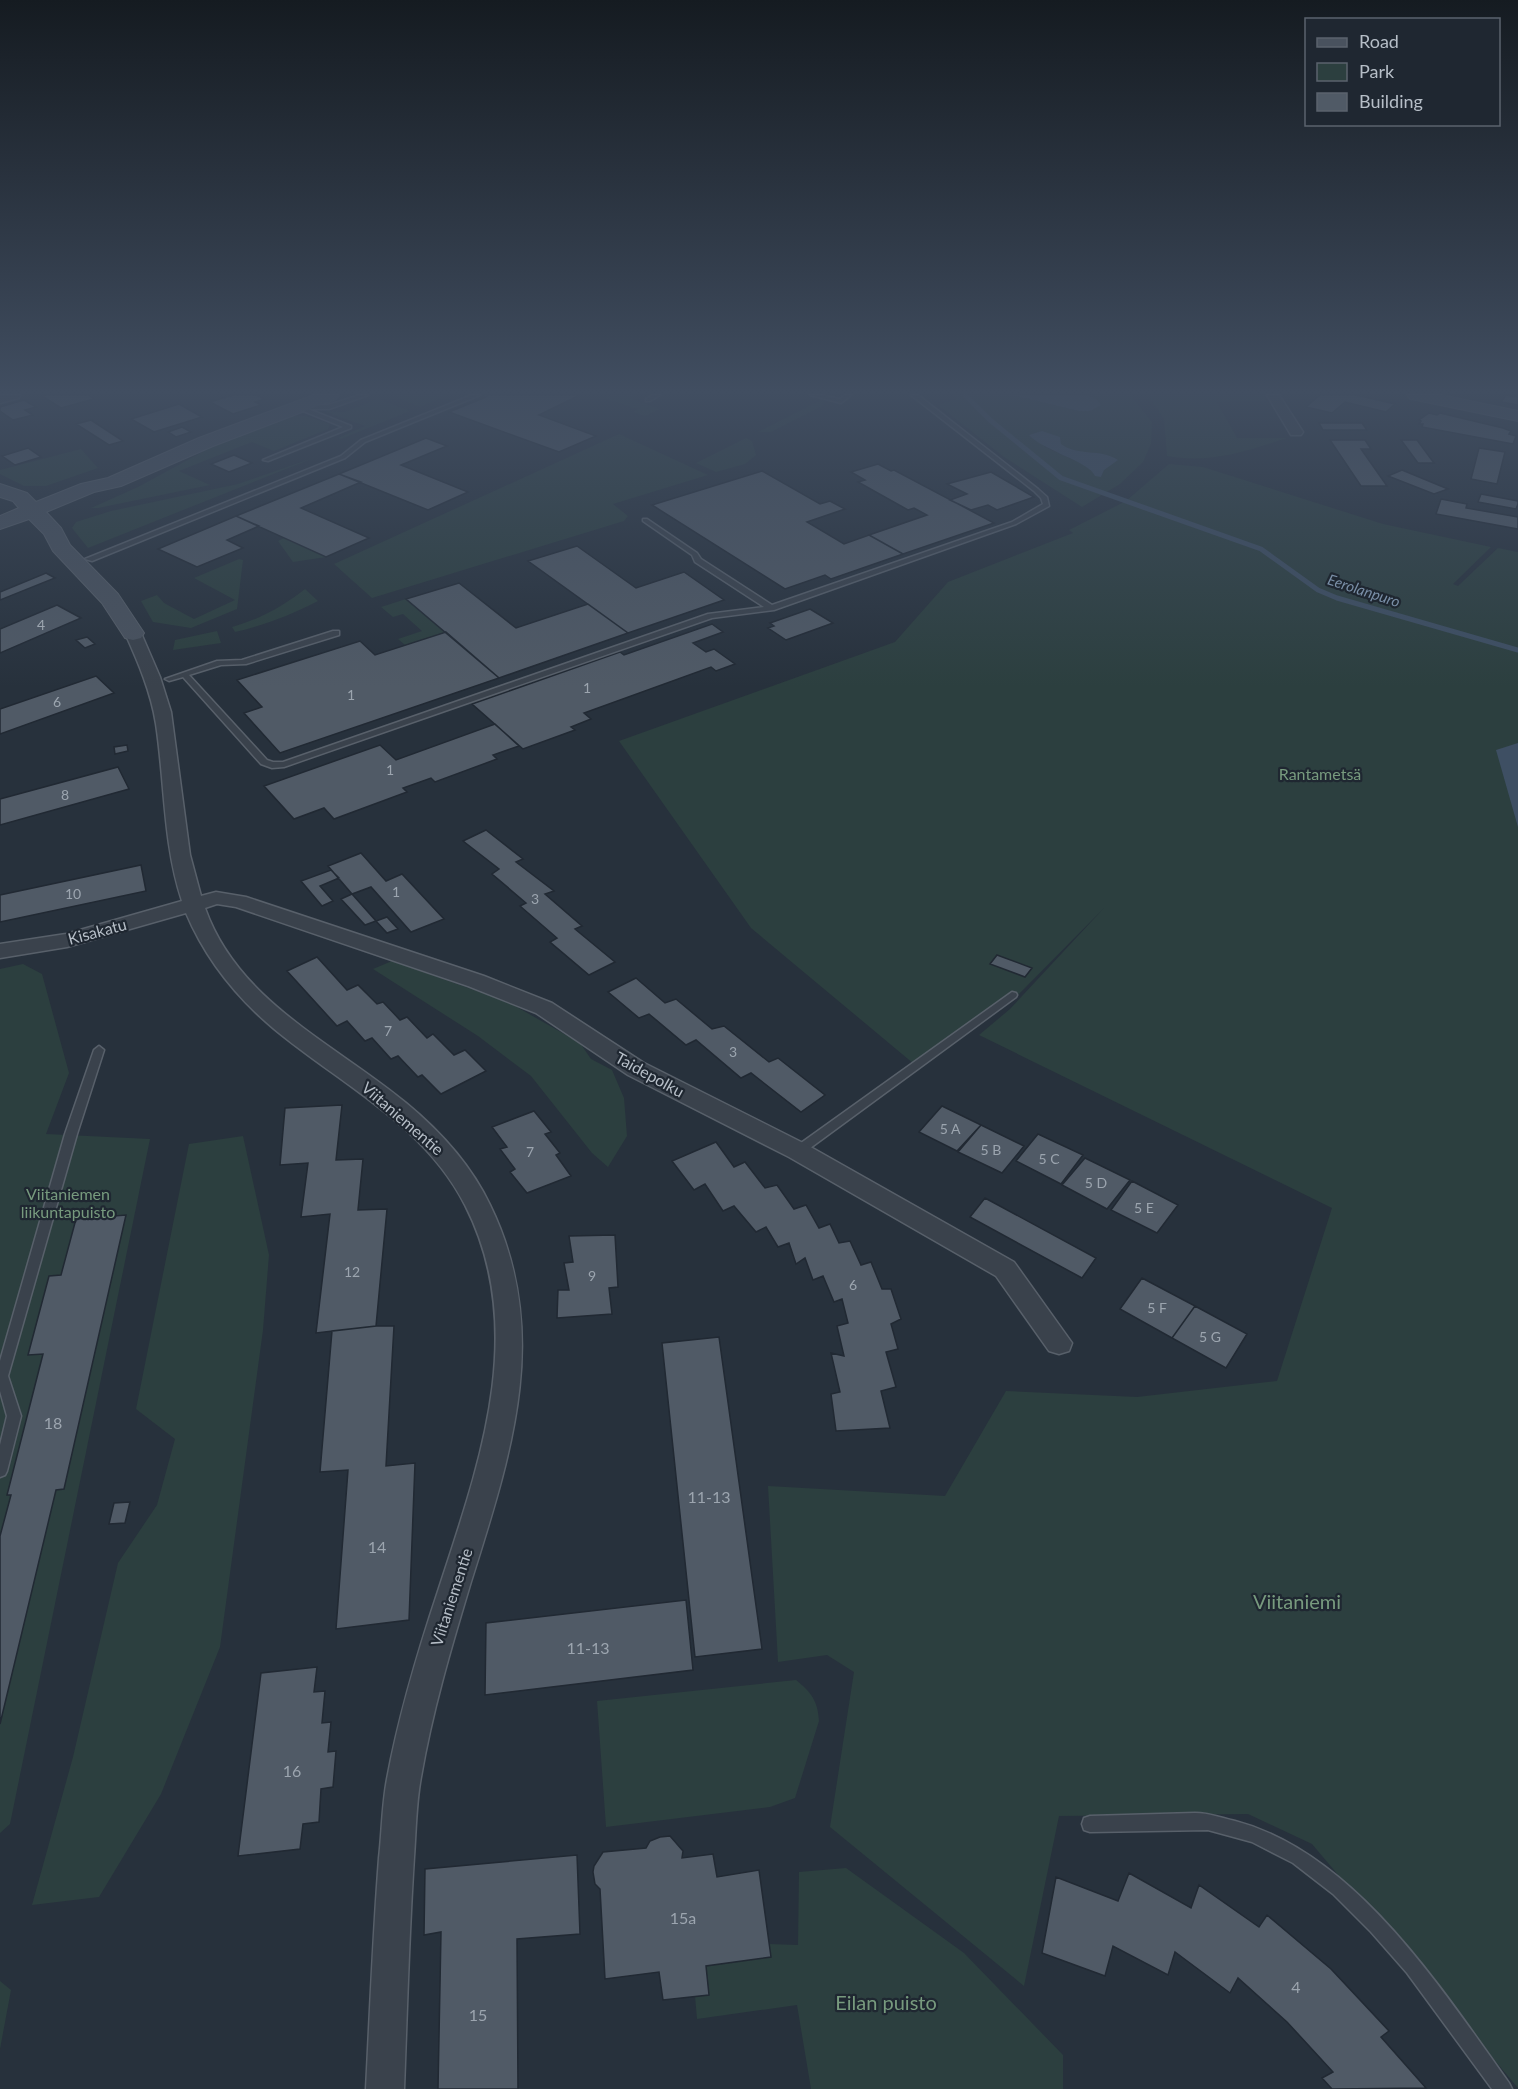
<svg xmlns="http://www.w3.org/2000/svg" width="1518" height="2089" font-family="Lato,sans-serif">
  <rect width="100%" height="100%" fill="#27313c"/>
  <path fill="#2c3f3f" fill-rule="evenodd" d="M391 395H448L420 407Z
    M612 395H635L629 398 660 409 645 416 633 412 638 409 605 398Z
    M954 395H1013L1079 411 1096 399 1087 395H1130L1152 422 1151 444 1143 462 1120 484 1082 507 1004 457 938 405 957 399ZM1042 442C1066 445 1085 455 1104 470L1101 477 1089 467 1045 447Z
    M1148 395H1265V401L1217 402 1237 438H1287C1248 451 1208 464 1167 456L1164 419Z
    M378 399 410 411 341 439 338 438 365 426 324 411 344 412Z
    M821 400 824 402 822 406 771 432H758Z
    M289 415 305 416 330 424 328 429 274 451 252 442 179 471 210 485 98 508H91L138 487 217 444Z
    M619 434 708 475 613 504 628 516 624 521 372 598 334 564Z
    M746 438 752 441 756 455 745 464 716 472 696 463Z
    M81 449 98 468 46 486H24L0 474V470Z
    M316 457 88 548 72 528 76 522 111 511 238 484Z
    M1169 464 1203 467 1383 524 1491 547 1453 584 1458 586 1498 548 1518 552V2088L1312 1844 1248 1814 1059 1816 1024 1986 830 1827 854 1672 827 1655 778 1662 768 1486 945 1496 1006 1391 1137 1397 1277 1381 1332 1208 979 1035 1010 1009 1104 908 1015 998 914 1064 751 928 619 741 895 642 948 582 1073 533 1069 530 1126 501Z
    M284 538 326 557 293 562 278 541Z
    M239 559 243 560 237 609 191 628 153 622 141 601 157 595 164 603 194 619 235 600 194 578Z
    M305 589 318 601C291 615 265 625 235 632L232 627C260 619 282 607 305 589Z
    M406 599 446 632 405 645 398 639 422 631 403 614 393 617 381 607Z
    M217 631 221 643 173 650 175 640Z
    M392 961 508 1002 580 1043 591 1059 612 1070 624 1098 627 1136 608 1167 592 1153 531 1076 478 1036 373 969Z
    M23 964 42 974 69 1073 46 1134 150 1139 10 1824 0 1833V969Z
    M243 1136 269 1255 263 1330 220 1647 161 1794 99 1897 32 1905 73 1757 118 1563 157 1505 175 1439 136 1409 189 1144Z
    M796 1680C811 1692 818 1701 819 1721L795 1798 770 1807 606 1827 597 1701Z
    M846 1868 964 1953 1063 2055V2089H811L797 2005 697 2019 695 1996 709 1994 706 1966 769 1944 798 1945 799 1872Z
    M0 1981 11 1990 0 2049Z"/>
  <path fill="#3e4f63" d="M1013 395H1087L1096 399 1101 405 1090 411H1079Z
    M1042 431 1060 437 1061 444C1079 457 1100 448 1118 460L1104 470 1101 477 1095 476C1090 462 1042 450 1029 435Z
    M1518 743V827L1496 750Z"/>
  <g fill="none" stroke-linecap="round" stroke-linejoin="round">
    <path stroke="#3e4f63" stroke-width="5" d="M965 395 990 420 1061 478 1261 549 1318 590 1337 598 1518 650"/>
  </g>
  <path fill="#505a66" stroke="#212933" stroke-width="1.5" d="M46 395H88L94 399 61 408 42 396Z
    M233 395H256L265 399 255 402 261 405 233 414 210 402Z
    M580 395 539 415 596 436 559 452 449 412 486 397 480 396 482 395Z
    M1320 395H1356L1395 404 1386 412 1345 402 1332 413 1306 407Z
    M1506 395 1518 397V405L1501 402Z
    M24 400 36 407 25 410 33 415 13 420 0 411V407Z
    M179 404 202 417 154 432 131 419Z
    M1429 413 1437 415 1440 413 1503 428 1511 431 1509 434 1516 436 1513 444 1422 427 1423 424H1419L1421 421 1419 420Z
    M91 420 123 441 109 445 76 424Z
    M1319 423H1362L1367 430H1323Z
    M182 427 191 432 176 437 168 432Z
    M426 438 447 446 401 465 468 492 428 510 339 474Z
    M1330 440H1365L1371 449H1361L1387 486H1361Z
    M1401 440H1417L1434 463H1418Z
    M28 448 41 457 15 465 2 456Z
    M1479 448 1505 452 1497 484 1471 479Z
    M234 455 252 463 229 472 211 464Z
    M878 464 891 471 894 470 994 523 903 554 869 535 927 515 914 508 908 510 858 482 865 480 851 472Z
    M1402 470 1448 489 1434 494 1388 476Z
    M762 471 820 504 830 501 845 509 807 522 844 544 869 535 903 554 831 579 825 575 785 589 652 505Z
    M991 472 1034 497 997 510 988 505 971 510 950 500 967 494 947 484Z
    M339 474 361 482 301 508 369 538 326 557 236 516Z
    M1481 494 1518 501V504L1516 509 1478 502Z
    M1441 499 1467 504 1466 508 1518 517V529L1436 514Z
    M236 516 259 526 227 540 243 548 197 567 158 549Z
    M577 546 636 588 684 572 724 600 628 633 528 561Z
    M46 573 55 578 0 600V592Z
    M459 583 516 628 588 604 628 633 499 678 406 599Z
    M57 605 81 618 0 653V629Z
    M810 609 833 623 786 640 768 628 774 626 770 623Z
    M712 624 723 632 693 643 706 652 714 649 735 664 716 671 711 667 584 713 591 719 571 727 575 730 523 749 472 704 620 652 624 655Z
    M446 632 499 678 280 753 244 713 262 707 237 680 360 641 375 655Z
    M87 637 95 644 85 648 76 640Z
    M96 676 114 693 0 734V709Z
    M495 724 519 746 493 755 497 759 435 782 431 778 403 788 407 792 334 819 324 808 294 819 264 786 380 745 396 760Z
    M127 745 128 751 115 754 114 747Z
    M118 767 129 789 0 825V799Z
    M486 830 523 859 516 862 554 891 545 894 582 926 575 929 615 962 589 975 550 942 557 938 520 906 526 903 492 874 499 869 463 841Z
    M361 853 386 881 402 874 444 919 411 932 371 887 352 894 328 866Z
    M141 865 146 891 0 922V895Z
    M331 870 339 878 320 886 333 901 322 906 301 881Z
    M352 894 376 921 365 925 341 899Z
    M387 917 398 929 387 933 376 921Z
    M997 955 1032 968 1025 977 990 964Z
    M317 957 347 990 358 985 377 1004 383 1002 400 1020 407 1017 427 1038 433 1034 454 1055 465 1050 486 1071 441 1094 422 1075 418 1077 398 1056 391 1059 372 1038 365 1041 347 1021 337 1026 287 971Z
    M636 978 665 1003 676 999 712 1029 724 1026 769 1062 778 1058 825 1095 801 1112 751 1073 741 1078 696 1040 686 1045 649 1014 639 1018 608 992Z
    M342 1105 336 1160 363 1159 358 1210 387 1209 376 1326 316 1333 330 1214 301 1217 308 1163 280 1165 285 1108Z
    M942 1106 981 1125 957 1151 919 1132Z
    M534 1111 551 1132 545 1134 560 1153 556 1155 571 1176 527 1193 510 1172 515 1169 500 1149 507 1147 492 1127Z
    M981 1125 1024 1146 1002 1173 958 1152Z
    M1038 1134 1083 1155 1061 1184 1016 1161Z
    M716 1142 734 1167 745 1162 765 1188 777 1185 794 1209 806 1205 819 1228 830 1224 839 1243 850 1241 861 1265 871 1262 882 1289H891L901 1319 891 1324 898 1349 886 1352 896 1387 881 1391 890 1428 836 1431 831 1394 840 1392 831 1353 844 1356 837 1326 848 1323 842 1299 834 1302 823 1276 813 1280 805 1258 796 1264 789 1243 778 1247 766 1227 756 1232 734 1206 723 1211 705 1184 694 1190 672 1161Z
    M1085 1158 1130 1180 1107 1209 1062 1185Z
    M1132 1181 1178 1205 1157 1233 1111 1210Z
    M985 1198 1096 1258 1082 1278 970 1217Z
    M126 1215 64 1489 56 1490 0 1724V1536L11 1495H7L43 1354 28 1355 49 1276 61 1275 76 1219Z
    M615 1235 618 1287 609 1288 612 1314 557 1318 558 1290H569L564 1263 573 1262 569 1236Z
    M1142 1278 1195 1306 1172 1338 1120 1309Z
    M1195 1306 1247 1334 1226 1368 1172 1338Z
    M376 1326H394L386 1466 415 1463 409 1620 336 1629 348 1470 320 1472 332 1331Z
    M719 1337 762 1649 695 1657 662 1343Z
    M130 1502 125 1523 109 1524 114 1503Z
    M686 1600 693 1670 485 1695 486 1623Z
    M317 1667 314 1692 325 1691 322 1723 331 1722 328 1752 336 1751 333 1787 321 1789 319 1822 303 1824 300 1849 238 1856 261 1673Z
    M670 1836 683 1851 682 1858 713 1854 717 1877 759 1870 771 1957 706 1966 709 1995 663 2000 659 1972 605 1979 600 1889 595 1884 593 1872 594 1866 603 1852 646 1848 650 1841 660 1837Z
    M577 1855 580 1934 517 1939 518 2089H438L441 1932 424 1935 425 1869Z
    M1129 1873 1191 1908 1199 1885 1259 1927 1267 1915 1331 1969 1389 2031 1381 2037 1426 2088 1332 2089 1322 2078 1333 2072 1287 2022 1238 1978 1230 1993 1175 1952 1168 1975 1113 1946 1105 1976 1042 1953 1056 1877 1118 1901Z"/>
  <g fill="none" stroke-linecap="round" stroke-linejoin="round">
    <defs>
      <path id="lane" d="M360 395H368L329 409H308L351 426V428L268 461 263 460 343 427 296 408V406L304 407 307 405H328Z
        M472 395H480L365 442 345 458 92 561 85 559 341 456 361 440Z
        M653 395H660L650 401H646V399Z
        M810 395H821L840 399 845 395H851L841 403Z
        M911 395H918L1038 489 1047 497 1049 506 1016 524 774 610 712 618 284 767 272 768 261 764 183 677 169 681 165 679 217 661 242 660 333 631H339V635L246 664 221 665 189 675 267 760 273 762H283L708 614 764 607 695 562 692 555 643 521V519H647L697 553 701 559 772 605 1012 522 1043 504 1041 498 1034 491Z
        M1012 992 1016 993 1017 995 1016 997 802 1154H794L792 1151 794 1148Z
        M99 1046 104 1050 77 1134 8 1376 21 1416 7 1471 5 1475 0 1477V1445L7 1416 0 1391V1361L65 1134 94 1050Z
        M1195 1813C1209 1813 1222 1818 1235 1821 1354 1852 1441 1988 1509 2083L1512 2089H1492L1407 1973 1371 1932 1333 1894 1293 1863 1252 1842 1208 1830 1090 1832 1084 1830 1082 1824 1084 1818 1090 1816Z"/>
      <path id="street" d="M0 395H20L19 398 0 403Z
        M1267 395H1279L1303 432 1301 435H1291Z
        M133 628 141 633 160 677 171 712 190 855 201 896 216 892 246 897 484 976 552 1003 644 1063 807 1145 1014 1262 1072 1343 1069 1351 1059 1354 1049 1351 996 1276 789 1157 628 1075 536 1013 468 986 236 907 217 904 205 908C238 1002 335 1044 406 1103 440 1131 471 1165 490 1205 553 1334 510 1457 470 1585 451 1648 432 1712 421 1777 416 1804 416 1830 414 1857 409 1934 407 2012 404 2089H366C370 2012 373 1935 379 1858 382 1832 382 1805 387 1779 399 1714 418 1651 439 1588 479 1465 529 1330 465 1205 424 1124 340 1084 273 1028 236 997 205 958 186 913L67 947 0 958V944L66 934 182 901C163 844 165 783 156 724 151 692 138 662 125 633Z"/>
      <path id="secondary" d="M314 395H339L336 399 213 446 121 486 94 492 46 512 61 528 70 545 118 594 144 633 141 638 133 640 125 638 102 603 53 551 44 534 29 519 0 529V516L19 508 13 501 0 497V484L27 493 36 502 81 484 108 478 199 438Z
        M1407 395H1441L1518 411V421L1416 400 1410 399Z"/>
    </defs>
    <use href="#lane" stroke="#58606a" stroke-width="3"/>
    <use href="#street" stroke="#58606a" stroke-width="3"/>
    <use href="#secondary" stroke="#58606a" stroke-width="2"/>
    <use href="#lane" fill="#3a424c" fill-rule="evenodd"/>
    <use href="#street" fill="#3a424c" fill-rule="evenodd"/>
    <use href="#secondary" fill="#49525e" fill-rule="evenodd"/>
  </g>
  <linearGradient id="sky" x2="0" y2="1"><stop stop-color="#151b21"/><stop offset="0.57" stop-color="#414e61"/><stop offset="1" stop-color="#414e61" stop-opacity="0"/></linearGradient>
  <rect width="1518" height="687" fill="url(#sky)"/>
  <g text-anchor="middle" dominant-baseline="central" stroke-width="4.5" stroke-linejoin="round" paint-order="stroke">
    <g font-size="14" fill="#9ca5af">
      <text x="41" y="624">4</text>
      <text x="587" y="687">1</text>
      <text x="351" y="694">1</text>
      <text x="57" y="701">6</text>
      <text x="390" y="769">1</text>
      <text x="65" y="794">8</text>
      <text x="396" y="891">1</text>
      <text x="73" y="893">10</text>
      <text x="535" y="898">3</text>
      <text x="388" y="1030">7</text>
      <text x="733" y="1051">3</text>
      <text x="950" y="1128">5 A</text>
      <text x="991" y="1149">5 B</text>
      <text x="530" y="1151">7</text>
      <text x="1049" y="1158">5 C</text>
      <text x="1096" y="1182">5 D</text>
      <text x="1144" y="1207">5 E</text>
      <text x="352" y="1271">12</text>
      <text x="592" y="1275">9</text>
      <text x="853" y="1284">6</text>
      <text x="1157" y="1307">5 F</text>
      <text x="1210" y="1336">5 G</text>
    </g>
    <g font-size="15" font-style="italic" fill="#7a8fa7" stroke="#1f2731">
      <text transform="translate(1364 590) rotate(18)">Eerolanpuro</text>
    </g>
    <g font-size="16" fill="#779a7e" stroke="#1f2731">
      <text x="1320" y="773">Rantametsä</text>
      <text x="68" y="1193">Viitaniemen<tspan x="68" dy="18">liikuntapuisto</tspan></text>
    </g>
    <g font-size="16" fill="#b6bec7" stroke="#1f2731">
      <text transform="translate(97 931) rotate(-15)">Kisakatu</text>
      <text transform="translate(650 1074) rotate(29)">Taidepolku</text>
      <text transform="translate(403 1118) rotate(41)">Viitaniementie</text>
      <text transform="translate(451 1597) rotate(-72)">Viitaniementie</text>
    </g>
    <g font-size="16" fill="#9ca5af">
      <text x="53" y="1422">18</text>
      <text x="709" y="1496">11-13</text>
      <text x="377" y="1546">14</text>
      <text x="588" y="1647">11-13</text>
      <text x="292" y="1770">16</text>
      <text x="683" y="1917">15a</text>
      <text x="1296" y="1986">4</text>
      <text x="478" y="2014">15</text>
    </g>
    <g font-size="20" fill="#779a7e" stroke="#1f2731">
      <text x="1297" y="1601">Viitaniemi</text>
      <text x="886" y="2002">Eilan puisto</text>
    </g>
  </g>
  <rect x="1305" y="18" width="195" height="108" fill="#1f2731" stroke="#5b636d" stroke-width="1.5"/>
  <rect x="1317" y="38" width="30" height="9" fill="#49525e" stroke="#5b636d" stroke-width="1.5"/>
  <text x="1359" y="48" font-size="18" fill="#b6bec7">Road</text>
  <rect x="1317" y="63" width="30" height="18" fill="#2c3f3f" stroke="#5b636d" stroke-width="1.5"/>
  <text x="1359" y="78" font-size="18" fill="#b6bec7">Park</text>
  <rect x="1317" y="93" width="30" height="18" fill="#505a66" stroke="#5b636d" stroke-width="1.5"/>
  <text x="1359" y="108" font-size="18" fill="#b6bec7">Building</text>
</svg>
